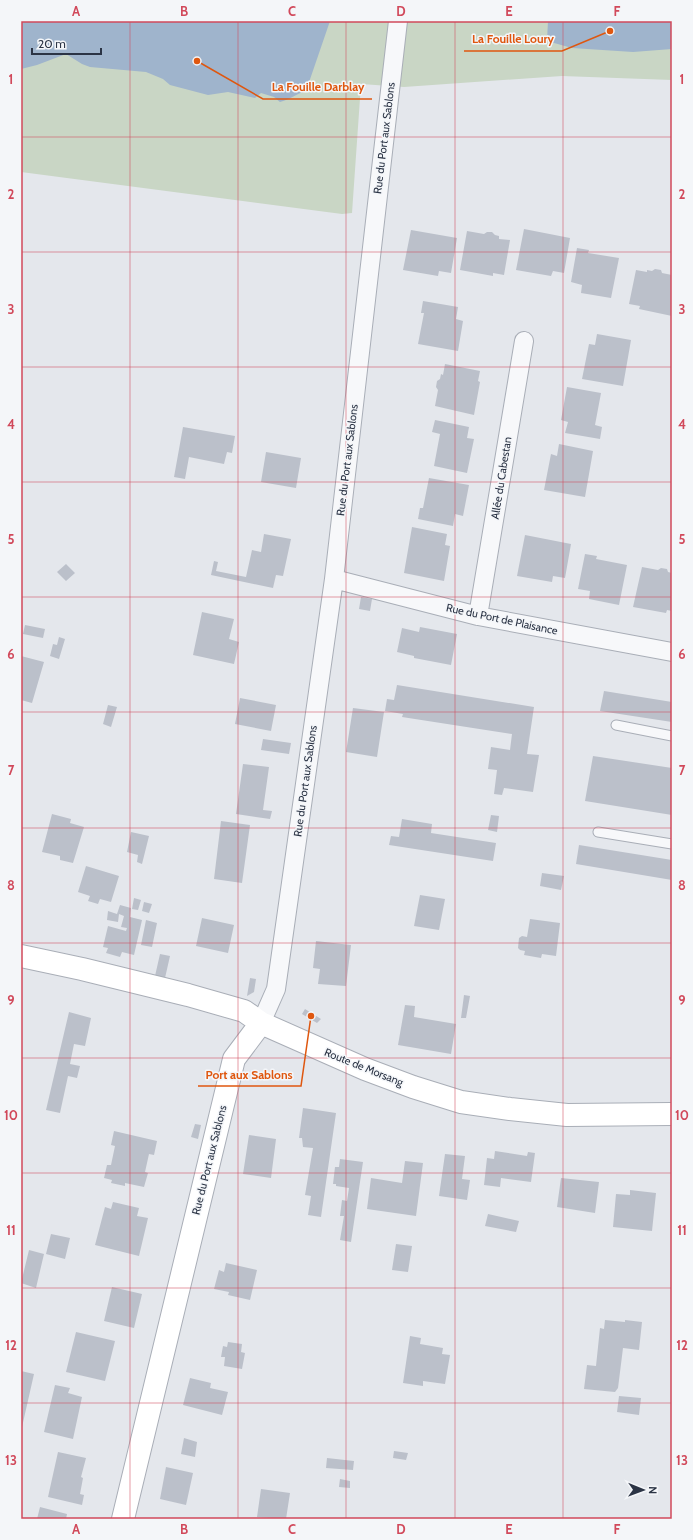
<svg xmlns="http://www.w3.org/2000/svg" width="693" height="1540" font-family="Cabin,sans-serif">
  <rect width="100%" height="100%" fill="#e4e7ec"/>
  <path fill="#c9d6c5" d="M21 21H672V80L562 76 404 87 361 84 352 213 342 214 21 172Z"/>
  <path fill="#9fb4cc" d="M21 21H330L306 91C296 94 291 99 280 102L274 97 261 93 255 98 228 92 208 95 170 85 163 79 146 72 90 67 82 64 66 54 37 65 21 69Z
    M548 21H672V49L633 52 572 48 547 41Z"/>
  <path fill="#bbc0ca" d="M524 229 570 238 564 273 553 271 551 276 516 270Z
    M411 230 457 238 451 273 439 271 438 276 403 270Z
    M467 231 484 234 487 232H492L495 235 499 236V239L510 240 504 275 493 273V276L460 270Z
    M577 248 589 250 588 253 619 258 611 298 581 293 582 285 571 282Z
    M655 269 661 270 662 273 672 275V316L639 309 640 306 629 304 636 270 647 272V270L652 271Z
    M423 301 458 307 456 319 463 321 458 351 418 344 424 313H421Z
    M597 334 631 340 623 386 582 379 589 344 595 345Z
    M445 364 480 371 478 381 480 382 474 415 435 406 438 390 436 387 437 381 440 379 441 374 443 375Z
    M567 387 601 393 595 425 602 427 600 439 565 433 568 422 561 420Z
    M435 420 469 427 467 438 474 439 467 473 434 466 440 434 432 432Z
    M183 427 235 436 232 453 227 452 224 464 189 457 185 479 174 477Z
    M559 444 593 451 585 497 544 490 551 454 557 456Z
    M266 452 301 458 296 488 261 482Z
    M429 478 469 485 463 516 455 514 453 526 418 519 420 508H423Z
    M412 527 447 534 445 545 450 546 444 581 404 573Z
    M264 534 291 539 283 576 276 575 273 588 211 575 214 561 218 562 216 571 246 577 252 550 261 552Z
    M525 535 571 544 565 578 553 576 552 582 517 576Z
    M585 554 597 556 596 559 627 565 619 605 589 599 590 591 578 589Z
    M66 564 75 573 66 581 57 572Z
    M642 567 658 570 661 568 667 569 668 572 672 573V611L667 610 666 613 633 607Z
    M361 597 372 599 370 611 359 609Z
    M202 612 234 619 229 639 239 642 234 664 193 655Z
    M25 625 45 629 43 638 23 634Z
    M420 627 457 634 451 665 414 658V656L397 652 402 628 419 632Z
    M59 637 65 639 59 659 50 656 53 644 57 645Z
    M21 656 44 662 32 703 21 700Z
    M397 685 534 707 527 754 539 755 533 792 504 788 502 795 494 794 497 770 488 769 491 747 510 750 512 734 402 717 403 714 385 711 387 699 394 700Z
    M604 691 672 702V722L600 711Z
    M240 698 276 705 271 731 235 724Z
    M108 705 117 707 111 727 103 724Z
    M353 708 384 712 377 757 346 752Z
    M263 739 291 743 289 754 261 750Z
    M593 756 672 768V815L585 801Z
    M243 764 269 767 263 810 272 811 270 819 236 814Z
    M52 814 71 819 70 823 84 827 73 863 60 860V856L42 852Z
    M491 815 499 816 497 832 488 830Z
    M402 819 432 824 431 833 496 843 493 861 389 845 391 836 399 837Z
    M221 821 250 825 242 883 214 879Z
    M131 832 149 836 142 864 137 862 138 855 127 852Z
    M579 845 672 860V880L576 864Z
    M86 866 119 876 111 902 100 899 98 904 88 901 90 896 78 892Z
    M542 873 564 876 561 890 540 886Z
    M420 895 445 899 439 930 414 926Z
    M134 898 141 900 138 910 132 909Z
    M144 902 152 904 149 913 142 911Z
    M120 905 131 908 130 917 142 920 134 955 122 952 120 957 106 953 108 948 103 947 108 926 126 931 127 928 121 927 124 916 119 914 118 922 107 920 108 911 117 914Z
    M202 918 234 925 228 953 196 946Z
    M530 919 560 923 556 956 542 954 541 958 524 955 525 951 520 950 518 948 519 938 522 936 527 937Z
    M146 920 157 923 152 947 141 945Z
    M316 941 351 945 346 986 318 984 320 969 313 968Z
    M160 954 170 956 165 978 155 976Z
    M250 978 256 979 254 992 247 996Z
    M464 995 470 996 466 1018H461Z
    M405 1005 415 1006 414 1017 456 1024 451 1054 398 1045Z
    M305 1009 321 1019 317 1023 302 1014Z
    M69 1012 91 1018 85 1046 74 1044 70 1064 80 1066 77 1078 68 1076 60 1113 46 1110Z
    M303 1108 336 1113 321 1217 308 1215 311 1196 305 1195 313 1148 303 1147 302 1138H299Z
    M195 1124 201 1125 198 1139 191 1137Z
    M114 1131 157 1141 154 1155 149 1154 145 1172 148 1173 144 1187 125 1183V1186L111 1183 112 1180 104 1178 107 1165H111L115 1146 111 1145Z
    M249 1135 276 1139 271 1178 243 1174Z
    M495 1151 527 1156 528 1152 535 1153 531 1182 501 1178 500 1187 484 1185 487 1158 494 1159Z
    M445 1154 465 1156 462 1179 470 1180 467 1200 439 1196Z
    M340 1159 363 1162 351 1242 340 1240 344 1216H340L342 1200 347 1201 349 1188 336 1186V1184H333L335 1167H339Z
    M405 1161 423 1163 416 1216 367 1209 371 1178 402 1183Z
    M561 1178 599 1182 595 1213 557 1207Z
    M630 1190 656 1193 652 1231 613 1227 616 1194 630 1195Z
    M113 1202 139 1208 137 1216 148 1218 139 1256 95 1245 105 1207 111 1209Z
    M488 1214 519 1221 516 1232 485 1226Z
    M51 1234 70 1238 65 1259 46 1254Z
    M396 1244 412 1246 408 1272 392 1270Z
    M29 1250 44 1254 36 1288 21 1283Z
    M226 1263 257 1270 250 1300 228 1295 229 1292 214 1289 219 1270 224 1272Z
    M112 1287 142 1294 134 1328 104 1321Z
    M605 1320 625 1322V1320L642 1322 639 1350 623 1348 618 1388 615 1392 584 1389 587 1365 596 1366 600 1328 604 1329Z
    M76 1332 115 1341 105 1381 66 1372Z
    M410 1336 421 1338 420 1344 443 1348 442 1354 450 1355 445 1384 423 1381V1386L403 1383Z
    M228 1342 242 1344 241 1352 245 1353 242 1369 224 1366 225 1357H221L223 1346 227 1347Z
    M21 1371 34 1374 22 1427H21Z
    M190 1378 211 1383 210 1388 228 1392 222 1415 183 1405Z
    M55 1385 70 1388 68 1393 82 1397 73 1439 44 1432Z
    M619 1396 641 1398 639 1415 617 1412Z
    M184 1438 197 1442 195 1457 181 1454Z
    M394 1451 408 1453 406 1460 393 1458Z
    M58 1452 86 1458 81 1477 83 1478 80 1494 84 1495 82 1505 48 1497Z
    M327 1458 354 1461 353 1470 326 1468Z
    M166 1467 193 1473 186 1505 160 1499Z
    M340 1479 350 1481V1488L339 1487Z
    M261 1489 290 1493 286 1519 257 1517Z
    M40 1507 67 1514 66 1519H37Z"/>
  <g fill="none" stroke-linecap="round" stroke-linejoin="round">
    <defs>
      <path id="lane" d="M616 725 672 736
        M598 832 672 844"/>
      <path id="street" d="M334 579 478 616 672 652
        M478 616 524 341
        M261 1023 276 989 334 579 398 21"/>
      <path id="secondary" d="M21 956 82 969 188 995 244 1011 261 1023 365 1069 413 1087 461 1102 510 1109 567 1115 672 1114
        M123 1519 234 1059 261 1023"/>
    </defs>
    <use href="#lane" stroke="#a9aeb7" stroke-width="11"/>
    <use href="#street" stroke="#a9aeb7" stroke-width="20"/>
    <use href="#secondary" stroke="#a9aeb7" stroke-width="24"/>
    <use href="#lane" stroke="#f7f8fa" stroke-width="9"/>
    <use href="#street" stroke="#f7f8fa" stroke-width="18"/>
    <use href="#secondary" stroke="#fff" stroke-width="22"/>
  </g>
  <path fill="none" stroke="#d1495b" stroke-width="1" stroke-opacity="0.55" d="M130 21V1519M238 21V1519M346 21V1519M455 21V1519M563 21V1519M21 137H672M21 252H672M21 367H672M21 482H672M21 597H672M21 712H672M21 828H672M21 943H672M21 1058H672M21 1173H672M21 1288H672M21 1403H672"/>
  <g text-anchor="middle" dominant-baseline="central" stroke-width="3" stroke-linejoin="round" paint-order="stroke">
    <g font-size="11" fill="#2b3445" stroke="#f4f6f9">
      <text transform="translate(384 138) rotate(-83)">Rue du Port aux Sablons</text>
      <text transform="translate(347 460) rotate(-83)">Rue du Port aux Sablons</text>
      <text transform="translate(501 478) rotate(-81)">Allée du Cabestan</text>
      <text transform="translate(502 619) rotate(12)">Rue du Port de Plaisance</text>
      <text transform="translate(305 781) rotate(-82)">Rue du Port aux Sablons</text>
      <text transform="translate(364 1067) rotate(22)">Route de Morsang</text>
      <text transform="translate(209 1160) rotate(-76)">Rue du Port aux Sablons</text>
    </g>
  </g>
  <path fill="none" stroke="#df570f" stroke-width="1.5" d="M610 31L562 51H464M197 61L263 99H372M311 1016L301 1086H198"/>
  <g fill="#df570f" stroke="#f4f6f9" stroke-width="1.5">
    <circle cx="610" cy="31" r="4"/>
    <circle cx="197" cy="61" r="4"/>
    <circle cx="311" cy="1016" r="4"/>
  </g>
  <g font-size="12" text-anchor="middle" font-weight="bold" fill="#df570f" stroke="#f4f6f9" stroke-width="3" stroke-linejoin="round" paint-order="stroke">
    <text x="513" y="43">La Fouille Loury</text>
    <text x="318" y="91">La Fouille Darblay</text>
    <text x="249" y="1079">Port aux Sablons</text>
  </g>
  <rect width="693" height="1540" fill="none" stroke="#f4f6f9" stroke-width="44"/>
  <g transform="translate(643 1490) rotate(91)" stroke="#f4f6f9" stroke-width="3" paint-order="stroke">
  <path d="M0-3L7 15L0 10L-7 15Z" fill="#2b3445"/>
  <text y="-6" font-size="11" font-weight="bold" text-anchor="middle" fill="#2b3445">N</text>
  </g>
  <path d="M32 48v6h69v-6" fill="none" stroke="#2b3445" stroke-width="2"/>
  <text x="38" y="48" font-size="12" fill="#2b3445" stroke="#f4f6f9" stroke-width="3" paint-order="stroke">20 m</text>
  <rect x="22" y="22" width="649" height="1496" fill="none" stroke="#d1495b" stroke-width="1.5"/>
  <g font-size="13" text-anchor="middle" font-weight="bold" fill="#d1495b">
    <text x="76" y="16">A</text>
    <text x="184" y="16">B</text>
    <text x="292" y="16">C</text>
    <text x="401" y="16">D</text>
    <text x="509" y="16">E</text>
    <text x="617" y="16">F</text>
    <text x="11" y="84">1</text>
    <text x="682" y="84">1</text>
    <text x="11" y="199">2</text>
    <text x="682" y="199">2</text>
    <text x="11" y="314">3</text>
    <text x="682" y="314">3</text>
    <text x="11" y="429">4</text>
    <text x="682" y="429">4</text>
    <text x="11" y="544">5</text>
    <text x="682" y="544">5</text>
    <text x="11" y="659">6</text>
    <text x="682" y="659">6</text>
    <text x="11" y="775">7</text>
    <text x="682" y="775">7</text>
    <text x="11" y="890">8</text>
    <text x="682" y="890">8</text>
    <text x="11" y="1005">9</text>
    <text x="682" y="1005">9</text>
    <text x="11" y="1120">10</text>
    <text x="682" y="1120">10</text>
    <text x="11" y="1235">11</text>
    <text x="682" y="1235">11</text>
    <text x="11" y="1350">12</text>
    <text x="682" y="1350">12</text>
    <text x="11" y="1465">13</text>
    <text x="682" y="1465">13</text>
    <text x="76" y="1534">A</text>
    <text x="184" y="1534">B</text>
    <text x="292" y="1534">C</text>
    <text x="401" y="1534">D</text>
    <text x="509" y="1534">E</text>
    <text x="617" y="1534">F</text>
  </g>
</svg>
